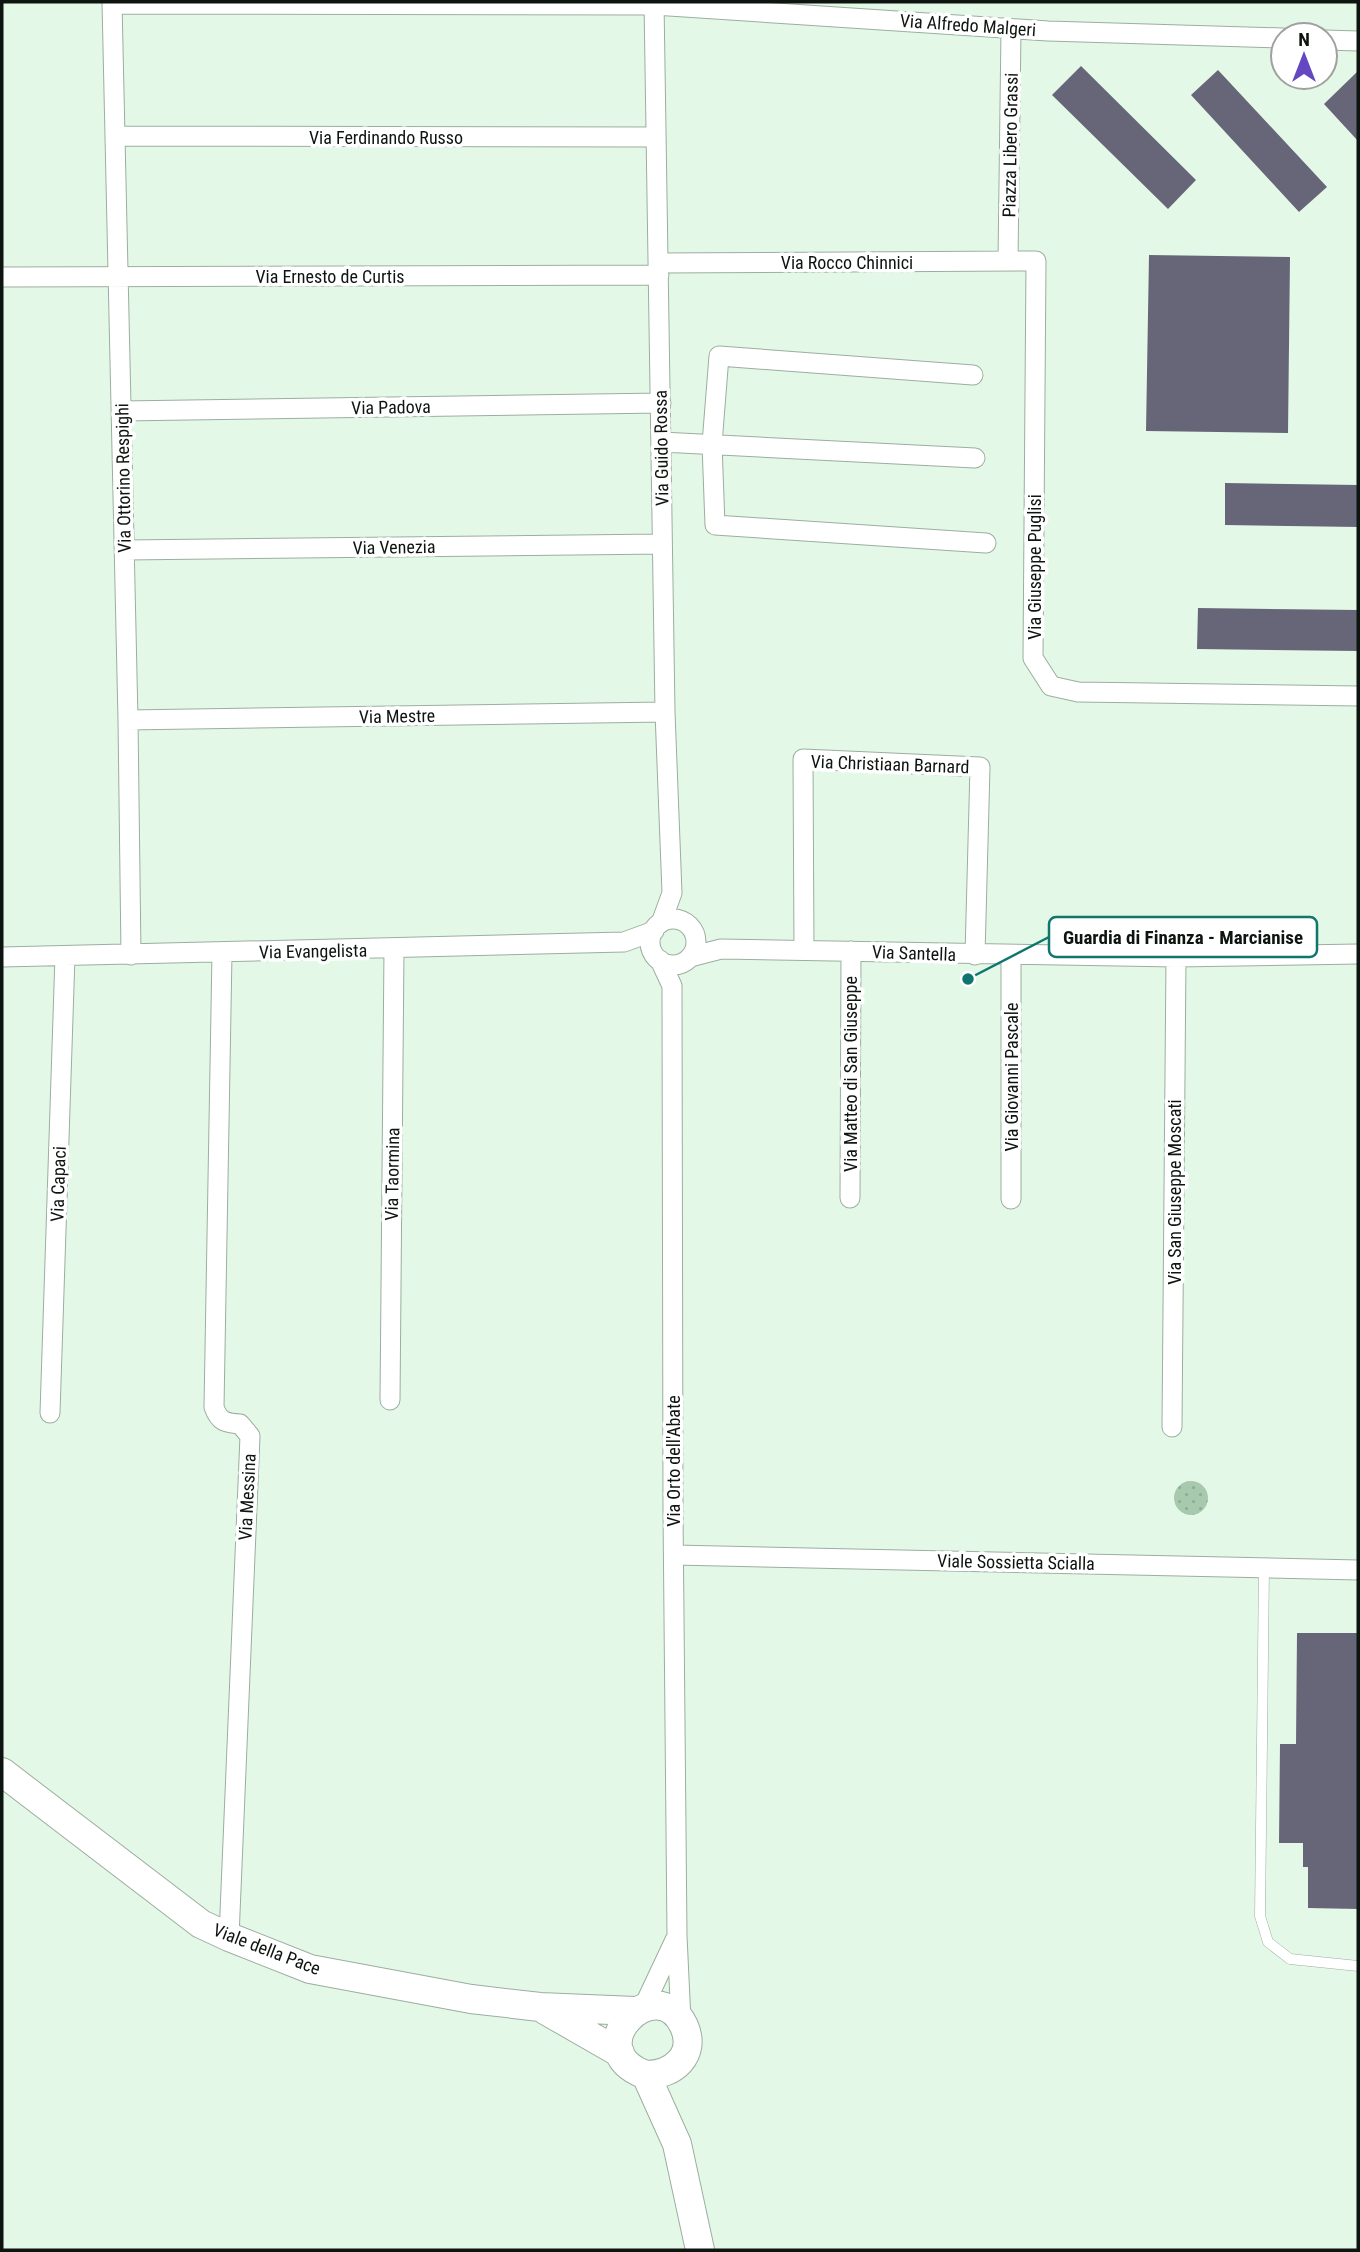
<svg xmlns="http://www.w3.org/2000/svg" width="1360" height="2252" font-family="'Roboto Condensed',sans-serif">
  <defs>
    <pattern id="grass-dots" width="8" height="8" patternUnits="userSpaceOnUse" patternTransform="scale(1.75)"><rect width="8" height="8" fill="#a7caae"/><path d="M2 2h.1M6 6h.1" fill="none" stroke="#8fad94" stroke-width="1.8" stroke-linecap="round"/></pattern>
  </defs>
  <rect width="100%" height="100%" fill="#e4f8e7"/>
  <path fill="url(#grass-dots)" d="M1174 1498a17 17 0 1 1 34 0a17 17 0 1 1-34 0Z"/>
  <path fill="#676679" d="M1081 66 1196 180 1168 209 1052 95Z
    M1218 70 1327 187 1299 212 1191 95Z
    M1358 71V141L1324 104Z
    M1149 255 1290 257 1288 433 1146 431Z
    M1225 483 1358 485V527L1225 525Z
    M1198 608 1358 610V651L1197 649Z
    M1297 1633H1358V1909L1308 1908V1867H1303V1843H1279L1280 1744H1296Z"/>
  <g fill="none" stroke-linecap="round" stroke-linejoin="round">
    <defs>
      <path id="lane" d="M1264 1568 1260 1916 1268 1942 1290 1959 1358 1966"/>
      <path id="street" d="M112 2 128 720 131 955
        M654 2 665 712 672 893 661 923
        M112 4 654 5 1048 31 1283 38
        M1325 40 1358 41
        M116 136 656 137
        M1008 261 1011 29
        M659 263 1036 261 1033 658 1051 686 1078 692 1358 696
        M2 277 659 275
        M973 375 719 356 712 444 715 525 986 543
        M122 411 661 403
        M661 442 975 458
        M125 550 662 544
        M128 720 665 712
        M650 942a23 23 0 1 1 46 0a23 23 0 1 1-46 0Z
        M804 950 803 759 980 767 975 955
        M222 953 214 1407C219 1422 226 1423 240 1424L250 1436 229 1937
        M1011 956V1199
        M2 957 624 942 654 931
        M690 957 721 949 1176 957 1358 954
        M660 960 672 986 673 1511 677 1936 681 2021
        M850 1198 851 951
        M390 1400 394 949
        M50 1413 65 956
        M1172 1427 1176 957
        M674 1555 1358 1570
        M643 2008 675 1940"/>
      <path id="secondary" d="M2 1772 201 1924 229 1937 310 1969 471 1999 540 2007 635 2011
        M545 2010 620 2053
        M646 2075C673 2075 697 2055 684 2026 657 1968 575 2049 646 2075L677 2144 700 2250"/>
    </defs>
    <use href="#lane" stroke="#9cae9f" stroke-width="11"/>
    <use href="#street" stroke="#9cae9f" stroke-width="21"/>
    <use href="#secondary" stroke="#9cae9f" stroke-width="30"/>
    <use href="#lane" stroke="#fff" stroke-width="10"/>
    <use href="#street" stroke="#fff" stroke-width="19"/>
    <use href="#secondary" stroke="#fff" stroke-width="28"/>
  </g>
  <g text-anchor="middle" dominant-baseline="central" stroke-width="7" stroke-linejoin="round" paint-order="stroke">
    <g font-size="18" fill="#0e140f" stroke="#fff">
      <text transform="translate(968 25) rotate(4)">Via Alfredo Malgeri</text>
      <text x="386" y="137">Via Ferdinando Russo</text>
      <text transform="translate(1010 145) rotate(-89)">Piazza Libero Grassi</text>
      <text x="847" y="262">Via Rocco Chinnici</text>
      <text x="330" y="276">Via Ernesto de Curtis</text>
      <text transform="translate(391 407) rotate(-1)">Via Padova</text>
      <text transform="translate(661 448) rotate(-91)">Via Guido Rossa</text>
      <text transform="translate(123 478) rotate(-91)">Via Ottorino Respighi</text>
      <text transform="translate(394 547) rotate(-1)">Via Venezia</text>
      <text transform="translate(1034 567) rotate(-90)">Via Giuseppe Puglisi</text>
      <text transform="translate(397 716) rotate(-1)">Via Mestre</text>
      <text transform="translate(890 764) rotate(2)">Via Christiaan Barnard</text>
      <text transform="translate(313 951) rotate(-1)">Via Evangelista</text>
      <text transform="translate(914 953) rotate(2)">Via Santella</text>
      <text transform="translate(850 1074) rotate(-90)">Via Matteo di San Giuseppe</text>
      <text transform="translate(1011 1077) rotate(-90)">Via Giovanni Pascale</text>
      <text transform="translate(392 1174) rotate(-89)">Via Taormina</text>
      <text transform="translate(58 1184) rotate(-88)">Via Capaci</text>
      <text transform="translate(1174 1192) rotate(-90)">Via San Giuseppe Moscati</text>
      <text transform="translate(673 1461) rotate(-90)">Via Orto dell'Abate</text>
      <text transform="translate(247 1497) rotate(-87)">Via Messina</text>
      <text transform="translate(1016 1562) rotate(1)">Viale Sossietta Scialla</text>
      <text transform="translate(267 1949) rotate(21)">Viale della Pace</text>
    </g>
  </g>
  <path fill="none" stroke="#0f766e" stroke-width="2.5" d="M968 979L1049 937"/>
  <circle fill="#0f766e" stroke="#fff" stroke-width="2.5" cx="968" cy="979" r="7"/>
  <rect fill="#fff" stroke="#0f766e" stroke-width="2.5" x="1049" y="917" width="268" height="40" rx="7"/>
  <g font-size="19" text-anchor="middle" font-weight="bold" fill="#0e140f">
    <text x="1183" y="944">Guardia di Finanza - Marcianise</text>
  </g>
  <rect width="1360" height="2252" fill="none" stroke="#0e140f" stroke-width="7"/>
  <g transform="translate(1304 56)"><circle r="33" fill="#ffffff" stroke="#9fa19f" stroke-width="2"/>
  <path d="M0-5L12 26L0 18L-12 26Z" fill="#6348c1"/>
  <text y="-10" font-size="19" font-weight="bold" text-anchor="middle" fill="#0e140f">N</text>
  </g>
</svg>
